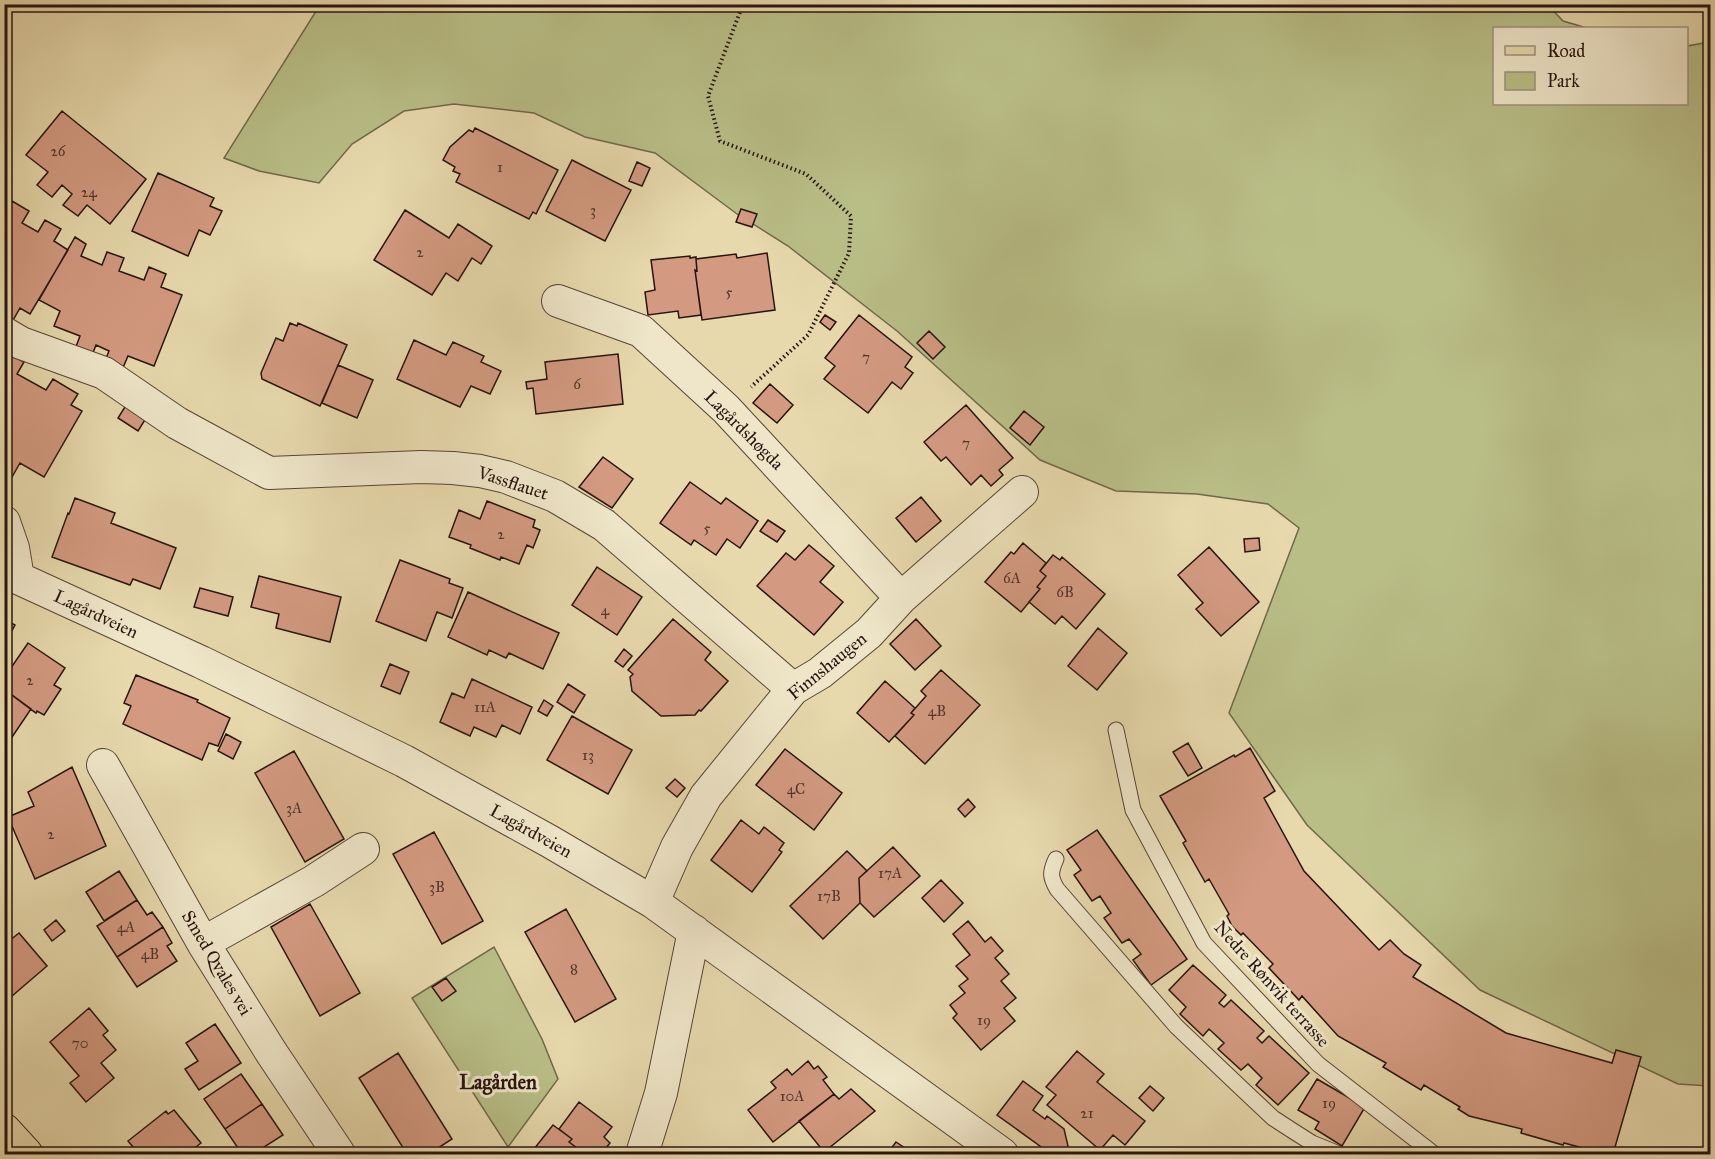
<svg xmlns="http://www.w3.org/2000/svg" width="1715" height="1159" font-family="'IM FELL Great Primer',serif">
  <rect width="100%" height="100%" fill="#e7d9ac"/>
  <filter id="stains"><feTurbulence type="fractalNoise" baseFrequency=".00333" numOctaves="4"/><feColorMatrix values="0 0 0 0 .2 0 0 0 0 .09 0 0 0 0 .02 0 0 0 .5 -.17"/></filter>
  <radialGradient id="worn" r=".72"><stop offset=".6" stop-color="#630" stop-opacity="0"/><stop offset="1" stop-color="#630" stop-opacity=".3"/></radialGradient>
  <path fill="#b9be87" stroke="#70694a" stroke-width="1.5" d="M1547 4 1563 21 1587 28H1494V104H1686L1687 46 1710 42V1086L1678 1084 1480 990 1307 825 1229 713 1299 528 1268 504 1197 494 1116 491 1040 460 897 331 788 246 737 214 655 153 585 137 534 113 454 104 404 111 352 144 319 183 259 171 224 158 318 8 322 5Z
    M494 947 542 1039 558 1079 508 1147 412 998Z"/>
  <path fill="#d39a81" stroke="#27140e" stroke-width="1.5" d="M62 111 146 179 110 224 87 205 78 216 63 205 72 194 62 185 52 197 37 185 48 172 26 155Z
    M475 128 558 170 536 214 533 212 529 219 456 182 460 174 453 171 455 167 443 160 450 147 469 130 473 132Z
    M572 160 631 190 605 241 546 211Z
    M637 162 650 168 642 186 629 181Z
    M158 173 214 198 210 206 222 211 210 235 199 230 188 256 132 231Z
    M12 201 29 211 22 223 38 232 45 220 61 229 54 241 68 250 30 314 20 308 12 322 4 318V212Z
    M741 209 757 214 752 227 736 222Z
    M405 210 449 238 458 224 492 246 481 264 472 258 458 281 446 273 432 295 374 260Z
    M75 237 86 244 81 256 102 265 107 252 124 258 119 271 144 280 149 267 166 274 161 287 182 295 154 366 128 356 122 370 104 363 109 351 96 345 91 358 74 352 80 336 54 326 60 311 39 300Z
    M767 253 775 310 702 320 695 270 697 271 696 259 736 254 737 258Z
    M690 256V258L696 257V259L697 271 695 270 701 315 679 318 678 311 648 315 645 292 655 290 651 260Z
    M825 315 836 322 830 330 820 322Z
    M859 315 912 357 905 367 913 373 901 389 892 382 868 413 824 379 835 366 825 358Z
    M290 323 297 326 298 323 347 345 320 406 262 379 261 373 276 338 283 341Z
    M929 331 945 347 933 359 917 343Z
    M414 340 446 355 453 342 484 356 481 362 501 371 490 394 471 386 460 407 397 379Z
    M8 353 24 362 17 374 46 390 53 379 78 394 71 405 82 411 44 477 20 463 12 477 4 472V359Z
    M618 354 623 404 536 414 533 388 527 389 526 382 547 379 545 362Z
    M338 365 373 380 357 418 322 403Z
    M770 384 793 405 777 423 753 403Z
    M128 402 148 415 138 431 118 418Z
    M966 405 1013 458 999 470 1003 475 991 486 981 475 971 485 946 457 941 461 924 442Z
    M1024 411 1044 427 1030 445 1010 428Z
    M603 457 633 479 612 508 579 487Z
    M690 482 721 504 726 498 758 521 740 548 727 539 716 555 694 540 691 545 660 523Z
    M921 497 941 521 916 542 896 518Z
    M75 498 115 513 111 523 176 548 160 589 133 579 130 585 52 557 68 513 69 514Z
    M487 501 535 520 533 527 540 530 533 548 527 545 519 564 501 557 500 560 470 548 471 545 449 537 459 510 480 519Z
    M768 520 785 531 777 542 760 531Z
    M1259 538 1260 550 1245 552 1244 539Z
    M1023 543 1046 563 1040 571 1046 576 1037 587 1040 589 1021 612 985 582 1011 552 1014 554Z
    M809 545 834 566 820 582 843 602 814 635 757 586 786 553 795 560Z
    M1209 547 1259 602 1221 636 1196 609 1203 603 1178 575Z
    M1053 555 1060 560 1062 557 1105 594 1076 629 1062 616 1055 624 1029 602 1040 589 1037 587 1046 576 1040 571Z
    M400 560 450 579 449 583 463 588 452 618 437 612 426 641 376 621Z
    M597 567 642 597 617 635 572 605Z
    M259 576 341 597 330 642 276 628 279 614 251 607Z
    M200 588 233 597 228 616 194 607Z
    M468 592 559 633 543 669 509 653 506 658 489 650 487 655 448 637Z
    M4 619 15 625 4 645Z
    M673 619 711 652 705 660 728 681 701 711 699 710 695 715 661 716 632 691 630 677 633 674 628 670Z
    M916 619 941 646 915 670 890 644Z
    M1098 628 1127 653 1097 690 1068 666Z
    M28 643 65 668 54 685 61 689 44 715 37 711 36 713 4 689V678Z
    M624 649 632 656 623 667 615 661Z
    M390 664 409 672 400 694 381 686Z
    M941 670 980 705 925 764 895 736 914 715 911 713 926 696 921 691Z
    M136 675 198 700 197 702 230 718 218 746 209 743 202 760 123 724 131 706 124 703Z
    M472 679 532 707 520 734 502 725 496 737 474 727 470 736 440 722 452 693 464 698Z
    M885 681 915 708 911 713 914 715 889 742 857 713Z
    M568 684 585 695 574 713 557 702Z
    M4 689 31 709 4 749Z
    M544 700 553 706 547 716 538 711Z
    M572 716 632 750 608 794 547 760Z
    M226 734 241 742 233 759 218 751Z
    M1188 743 1202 768 1188 776 1173 752Z
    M1250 748 1275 791 1264 798 1304 871 1379 950 1390 940 1404 954 1421 965 1413 977 1506 1033 1612 1063 1616 1050 1641 1057 1613 1154H1605L1564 1143 1563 1145 1521 1133 1522 1129 1469 1116 1458 1109 1460 1107 1424 1085 1421 1090 1383 1067 1386 1063 1338 1036 1302 996 1299 1000 1269 968 1273 964 1243 933 1241 935 1232 926 1227 916 1229 914 1209 879 1205 882 1183 843 1186 841 1160 796 1234 755 1235 757Z
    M785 749 842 793 814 830 756 785Z
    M294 751 344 839 305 862 255 773Z
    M72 767 106 846 35 879 8 817 34 806 28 792Z
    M675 779 685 788 677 797 666 788Z
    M968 799 975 807 965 817 958 809Z
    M741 820 759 834 764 827 784 843 779 850 782 852 752 892 711 860Z
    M1097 830 1187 959 1151 985 1133 960 1141 954 1129 939 1122 943 1104 918 1111 913 1100 896 1092 901 1074 875 1081 870 1067 850Z
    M434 832 483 921 442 944 393 854Z
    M893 847 920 876 874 917 860 903 859 878Z
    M847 851 867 871 859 878 860 903 823 939 790 906Z
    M119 871 137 900 104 921 86 892Z
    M941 880 963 903 944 922 922 898Z
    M137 900 147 915 152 912 163 927 117 957 97 926Z
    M310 904 360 993 320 1016 271 927Z
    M566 909 616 999 575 1022 525 932Z
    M56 920 65 931 52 941 44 930Z
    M968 921 985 942 991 937 1003 951 995 958 1009 974 1001 981 1016 998 1004 1008 1015 1021 981 1050 953 1018 957 1014 950 1005 965 993 959 986 968 979 956 966 970 955 953 934Z
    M163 927 172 943 167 946 177 961 137 987 117 957Z
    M19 933 47 966 12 996 4 988V945Z
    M1193 965 1226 995 1219 1003 1224 1007 1231 1000 1264 1031 1257 1038 1262 1043 1269 1036 1309 1073 1278 1105 1256 1085 1262 1078 1248 1064 1241 1070 1218 1049 1224 1043 1209 1029 1203 1036 1180 1014 1186 1007 1169 990Z
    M446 978 456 991 442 1001 432 987Z
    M89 1008 108 1031 103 1035 116 1050 101 1063 114 1078 86 1102 70 1083 79 1076 50 1042Z
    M215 1024 241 1063 199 1090 185 1069 198 1061 186 1043Z
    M1077 1051 1104 1074 1097 1082 1145 1121 1125 1145 1113 1135 1100 1150 1047 1105 1056 1095 1046 1087Z
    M398 1053 452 1139 429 1154H407L359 1078Z
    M808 1061 814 1069 818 1066 827 1077 823 1080 834 1094 773 1142 748 1110 776 1088 771 1082 787 1069 792 1075Z
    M241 1074 262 1104 225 1129 204 1099Z
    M1317 1079 1365 1107 1342 1146 1315 1129 1319 1122 1298 1110Z
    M1023 1081 1043 1096 1033 1110 1045 1119 1047 1116 1064 1129 1068 1146 1066 1154H1051L997 1115Z
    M1150 1086 1164 1098 1153 1111 1139 1098Z
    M851 1089 875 1111 824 1152 799 1121 834 1094 839 1099Z
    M579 1102 612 1127 604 1137 610 1143 601 1154H585L569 1142 572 1139 559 1129Z
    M262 1104 283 1135 253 1154H242L225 1129Z
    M174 1110 201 1143 187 1154H139L128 1141 166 1111 168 1114Z
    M553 1125 572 1139 569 1142 585 1154H530Z
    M896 1142 914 1154H887Z"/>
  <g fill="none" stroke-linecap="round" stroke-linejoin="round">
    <defs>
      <path id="service" d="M1116 730 1133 810 1204 943 1318 1064 1434 1154
        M1056 859C1050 872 1050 877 1057 889L1176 1026 1238 1085 1273 1118 1293 1131 1312 1143 1339 1154"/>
      <path id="minor" d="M558 301 641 331 726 409 901 598
        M4 333 21 343 104 373 177 423 269 473 421 467 453 468 480 471 506 477 555 496 604 525 793 689
        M4 522 13 548 18 578 201 662 404 761 549 841 653 902 1002 1154
        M103 765 203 943 271 1052 339 1154
        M653 902 677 847 706 796 793 689 820 673 869 633 901 598 1022 492
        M203 943 314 881 363 849
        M642 1154 661 1093 694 931"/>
      <path id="primary" d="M4 1130 26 1154"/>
    </defs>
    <use href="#service" stroke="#574536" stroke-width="17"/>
    <use href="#minor" stroke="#574536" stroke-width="34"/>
    <use href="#primary" stroke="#27140e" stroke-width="35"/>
    <path stroke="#27140e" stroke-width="4" stroke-dasharray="1.5 3" stroke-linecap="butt" d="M743 4 708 96 720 141 806 174 851 216 849 253 808 335 751 387"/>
    <use href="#service" stroke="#efe6c9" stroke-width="15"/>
    <use href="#minor" stroke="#efe6c9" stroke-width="32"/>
    <use href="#primary" stroke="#e7d9ac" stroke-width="33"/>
  </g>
  <g text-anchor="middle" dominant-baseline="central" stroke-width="6" stroke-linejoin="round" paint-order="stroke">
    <g font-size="15" fill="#52362b">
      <text x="58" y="151">26</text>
      <text x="500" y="167">1</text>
      <text x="89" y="192">24</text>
      <text x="593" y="210">3</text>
      <text x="420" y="252">2</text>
      <text x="729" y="292">5</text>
      <text x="866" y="357">7</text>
      <text x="577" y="384">6</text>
      <text x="966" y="443">7</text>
      <text x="707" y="528">5</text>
      <text x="501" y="534">2</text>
      <text x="1012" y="578">6A</text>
      <text x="1065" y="592">6B</text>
      <text x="605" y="610">4</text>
      <text x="30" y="680">2</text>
      <text x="485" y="707">11A</text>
      <text x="937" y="711">4B</text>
      <text x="588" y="755">13</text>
      <text x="796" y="789">4C</text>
      <text x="294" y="808">3A</text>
      <text x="51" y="834">2</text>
      <text x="890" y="873">17A</text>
      <text x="437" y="887">3B</text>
      <text x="829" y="896">17B</text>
      <text x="126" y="927">4A</text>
      <text x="150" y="954">4B</text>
      <text x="574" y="969">8</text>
      <text x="984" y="1020">19</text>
      <text x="80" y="1043">70</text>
      <text x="792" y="1096">10A</text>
      <text x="1329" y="1103">19</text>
      <text x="1087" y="1113">21</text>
    </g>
    <g font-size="18" fill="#27140e" stroke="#efe6c9">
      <text transform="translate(744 430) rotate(45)">Lagårdshøgda</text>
      <text transform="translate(513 483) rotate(18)">Vassflauet</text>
      <text transform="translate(96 614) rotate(25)">Lagårdveien</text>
      <text transform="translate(827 666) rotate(-39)">Finnshaugen</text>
      <text transform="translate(531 831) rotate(29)">Lagårdveien</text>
      <text transform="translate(217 963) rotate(59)">Smed Qvales vei</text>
      <text transform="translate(1272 984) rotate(48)">Nedre Rønvik terrasse</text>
    </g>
    <g font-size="20" font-weight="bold" fill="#27140e" stroke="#efe6c9">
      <text x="498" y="1082">Lagården</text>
    </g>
  </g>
  <rect width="1715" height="1159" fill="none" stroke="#e7d9ac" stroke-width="24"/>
  <rect x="6" y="6" width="1703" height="1147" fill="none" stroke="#27140e" stroke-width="3"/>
  <rect x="12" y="12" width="1691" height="1135" fill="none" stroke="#27140e" stroke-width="1.5"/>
  <rect x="1493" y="27" width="195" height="78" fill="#efe6c9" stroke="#9f927e" stroke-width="1.5"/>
  <rect x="1505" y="46" width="30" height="9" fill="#e7d9ac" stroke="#9f927e" stroke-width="1.5"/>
  <text x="1547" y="57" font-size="18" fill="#27140e">Road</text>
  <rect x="1505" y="72" width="30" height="18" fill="#b9be87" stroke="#9f927e" stroke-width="1.5"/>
  <text x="1547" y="87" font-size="18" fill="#27140e">Park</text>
  <rect width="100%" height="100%" filter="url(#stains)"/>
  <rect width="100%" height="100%" fill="url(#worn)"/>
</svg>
